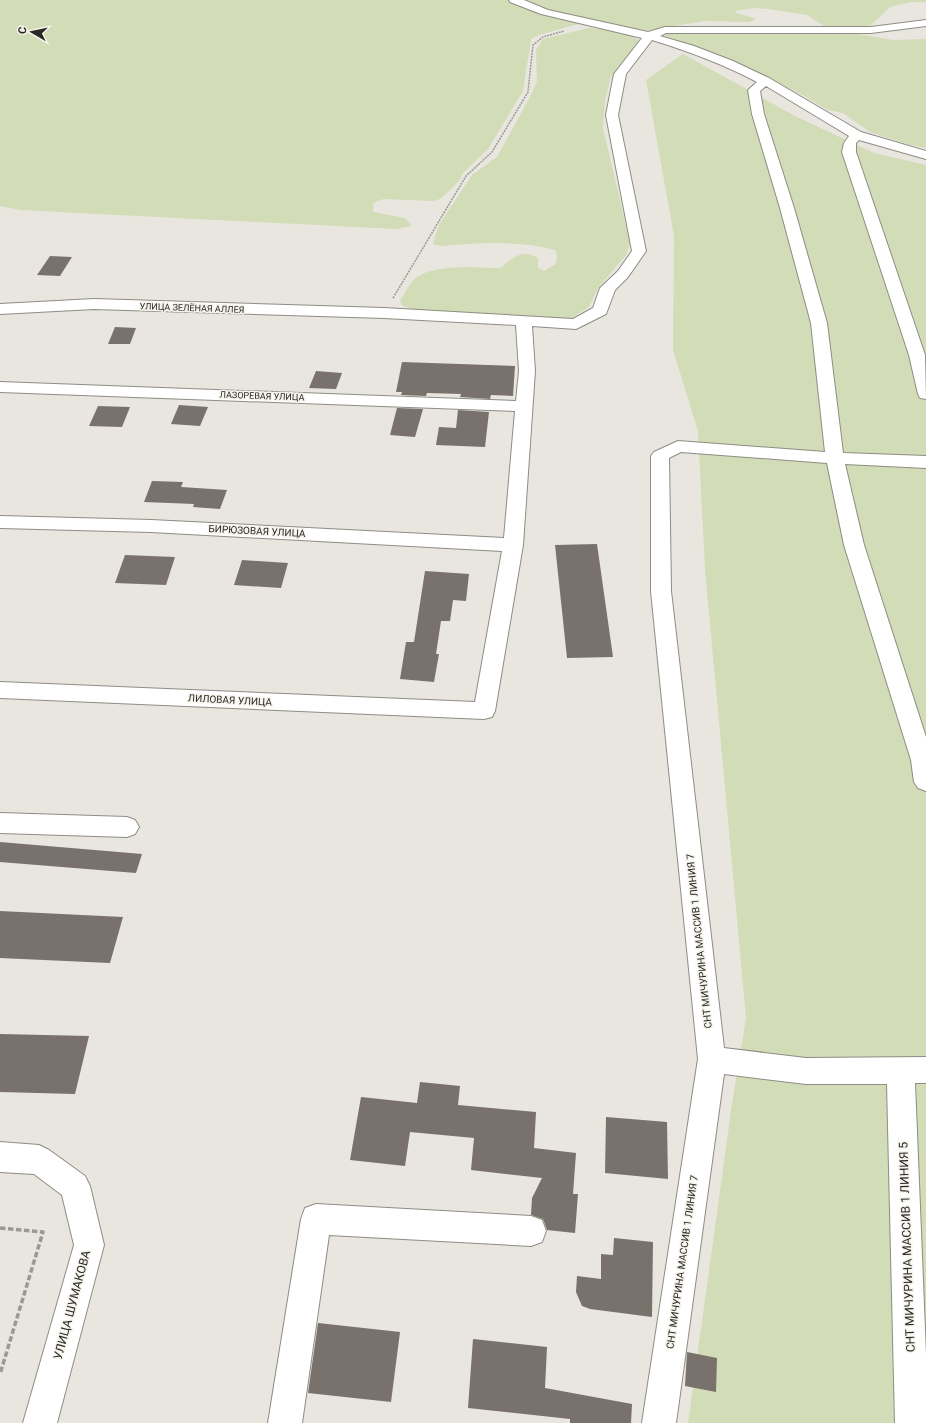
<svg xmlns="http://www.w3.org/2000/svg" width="926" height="1423" font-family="Roboto,sans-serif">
  <rect width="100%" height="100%" fill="#e8e6de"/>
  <path fill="#d2dcb6" d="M0 0H510L531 11 574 21 578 24 539 35 531 39 523 91 488 149 463 173 459 181 448 192 440 199 433 201 384 199 377 201 373 204V212L405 218 412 226 396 229 21 210 0 206Z
    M524 0H926V2H910L890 7 871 25 836 29 824 26 807 15 768 9 754 8 735 11 737 13 754 18 755 20 750 22 705 21 649 30 636 29 555 12Z
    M589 28C606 29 625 30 638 40L637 48 611 76 605 100 603 128 630 243 626 255 598 288 589 307 571 318 533 320 419 311 403 306 400 301C405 294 409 283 416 278 435 263 478 268 501 268 513 257 523 249 538 258V268L544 271 556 264 557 255 555 250C519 240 477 243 441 246L433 244 439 225 472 175 497 157 531 95 537 81 536 50 543 39Z
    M668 32 852 33 893 40 926 39V148L907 144 870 132 843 113 828 110 801 94 764 76 721 56 666 36 665 34Z
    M683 54 795 116 874 153 926 165V1423H688L732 1104 746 1018 705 569 698 431 673 350 674 236 646 80Z"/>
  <path fill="#78716c" d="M50 256 72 257 60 276 37 275Z
    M115 327 136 328 130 344H108Z
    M402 362 515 366 513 396 491 395 490 399 460 397 461 394 427 393 426 396 401 395 402 392H396Z
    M316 371 342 373 336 389 309 388Z
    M179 405 208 407 200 426 171 424Z
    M98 406 130 407 122 427 89 426Z
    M397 408 423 409 415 437 390 435Z
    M458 410 489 412 485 447 436 445 439 427 456 428Z
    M152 481 183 482 181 487 227 490 220 509 193 507 194 504 144 502Z
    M597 544 613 657 567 658 555 545Z
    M125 555 175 557 166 585 115 583Z
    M242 560 288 563 281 588 234 585Z
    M425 571 469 574 466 601 453 600 450 621H441L436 654H439L434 682 400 679 406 642H414Z
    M0 842 142 854 136 873 0 862Z
    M0 911 123 917 110 963 0 958Z
    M0 1034 89 1036 75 1094 0 1092Z
    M420 1082 460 1086 458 1105 536 1112 534 1148 576 1153 573 1194H578L575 1233 547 1230 543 1219 531 1215 532 1198 542 1178 471 1170 474 1138 410 1132 405 1166 350 1160 361 1097 417 1103Z
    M606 1117 667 1122 668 1179 605 1173Z
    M614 1238 653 1242 652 1317 590 1309 582 1306 576 1292 577 1276 601 1279V1254L613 1255Z
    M318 1323 400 1332 391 1402 308 1393Z
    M473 1339 547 1347 545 1388 632 1404 631 1423H570V1419L468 1408Z
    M687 1352 717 1358 716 1392 685 1386Z"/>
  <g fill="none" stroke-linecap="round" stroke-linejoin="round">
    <defs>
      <path id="minor" d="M509 0H524L548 10 648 32 665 27H871L926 20V26L871 33H666L660 36 694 46 733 61 769 78 861 132 926 151V159L859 140 856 143V152L925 355 926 399 920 398 918 394 909 355 842 152 844 143 849 136 766 86 760 91 764 114 794 208 827 323 843 453 926 456V468L845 464 864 545 926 737V791L918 788 914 782 911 760 844 545 827 463 681 452 669 458 671 591 724 1048 806 1058 926 1057V1083H915L926 1355V1423H895L887 1084H806L724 1074 676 1423H642L698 1059 651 591V456L654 452 678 441 825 452 811 323 780 208 752 114 748 90 757 82C723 64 688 51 652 40L626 74 618 115 646 251 628 277 615 290 606 314 576 329 532 326 535 371 523 545 495 711 492 717 484 719 0 698V682L475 702 502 551 151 532 0 528V516L151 520 504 538 515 411 0 392V382L516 401 519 371 516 325 384 318 94 309 0 314V304L94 299 384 308 573 319 593 308 600 288 618 271 632 251 606 115 614 74 642 38 541 14 510 2Z
        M0 813 127 817 135 820 139 827 135 834 127 837 0 833Z
        M0 1142 39 1145 49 1150 85 1176 90 1186 104 1245 57 1423H23L74 1245 62 1195 34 1174 0 1172Z
        M316 1204 531 1216 542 1220 546 1231 542 1242 531 1246 329 1235 302 1423H268L301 1219 305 1208Z"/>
    </defs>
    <use href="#minor" stroke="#8e8c84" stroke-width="2"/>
    <path stroke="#9a9993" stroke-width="1.5" stroke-dasharray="2 1" stroke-linecap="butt" d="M393 298 466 176 492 152 528 92 533 45 543 37 564 31"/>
    <path stroke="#9a9993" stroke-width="3.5" stroke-dasharray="5.5 2.5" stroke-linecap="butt" d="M0 1228 43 1232 0 1374"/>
    <use href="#minor" fill="#fff" fill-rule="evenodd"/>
  </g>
  <g text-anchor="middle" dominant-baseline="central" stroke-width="3" stroke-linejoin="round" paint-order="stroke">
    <g font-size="9" fill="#2a2926" stroke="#f5f3eb">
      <text transform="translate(192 308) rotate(2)">УЛИЦА ЗЕЛЁНАЯ АЛЛЕЯ</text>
      <text transform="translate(262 396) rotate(2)">ЛАЗОРЕВАЯ УЛИЦА</text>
    </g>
    <g font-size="10" fill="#2a2926" stroke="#f5f3eb">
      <text transform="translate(257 531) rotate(3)">БИРЮЗОВАЯ УЛИЦА</text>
      <text transform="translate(230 700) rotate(3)">ЛИЛОВАЯ УЛИЦА</text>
      <text transform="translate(699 941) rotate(-96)">СНТ МИЧУРИНА МАССИВ 1 ЛИНИЯ 7</text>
      <text transform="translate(682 1262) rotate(-82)">СНТ МИЧУРИНА МАССИВ 1 ЛИНИЯ 7</text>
    </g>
    <g font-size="12" fill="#2a2926" stroke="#f5f3eb">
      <text transform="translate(907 1247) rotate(-92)">СНТ МИЧУРИНА МАССИВ 1 ЛИНИЯ 5</text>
      <text transform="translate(72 1305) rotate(-75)">УЛИЦА ШУМАКОВА</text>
    </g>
  </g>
  <g transform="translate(32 32) rotate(279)" stroke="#f5f3eb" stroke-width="3" paint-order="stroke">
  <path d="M0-3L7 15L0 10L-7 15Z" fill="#2a2926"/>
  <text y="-6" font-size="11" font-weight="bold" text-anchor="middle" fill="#2a2926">С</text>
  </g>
</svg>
